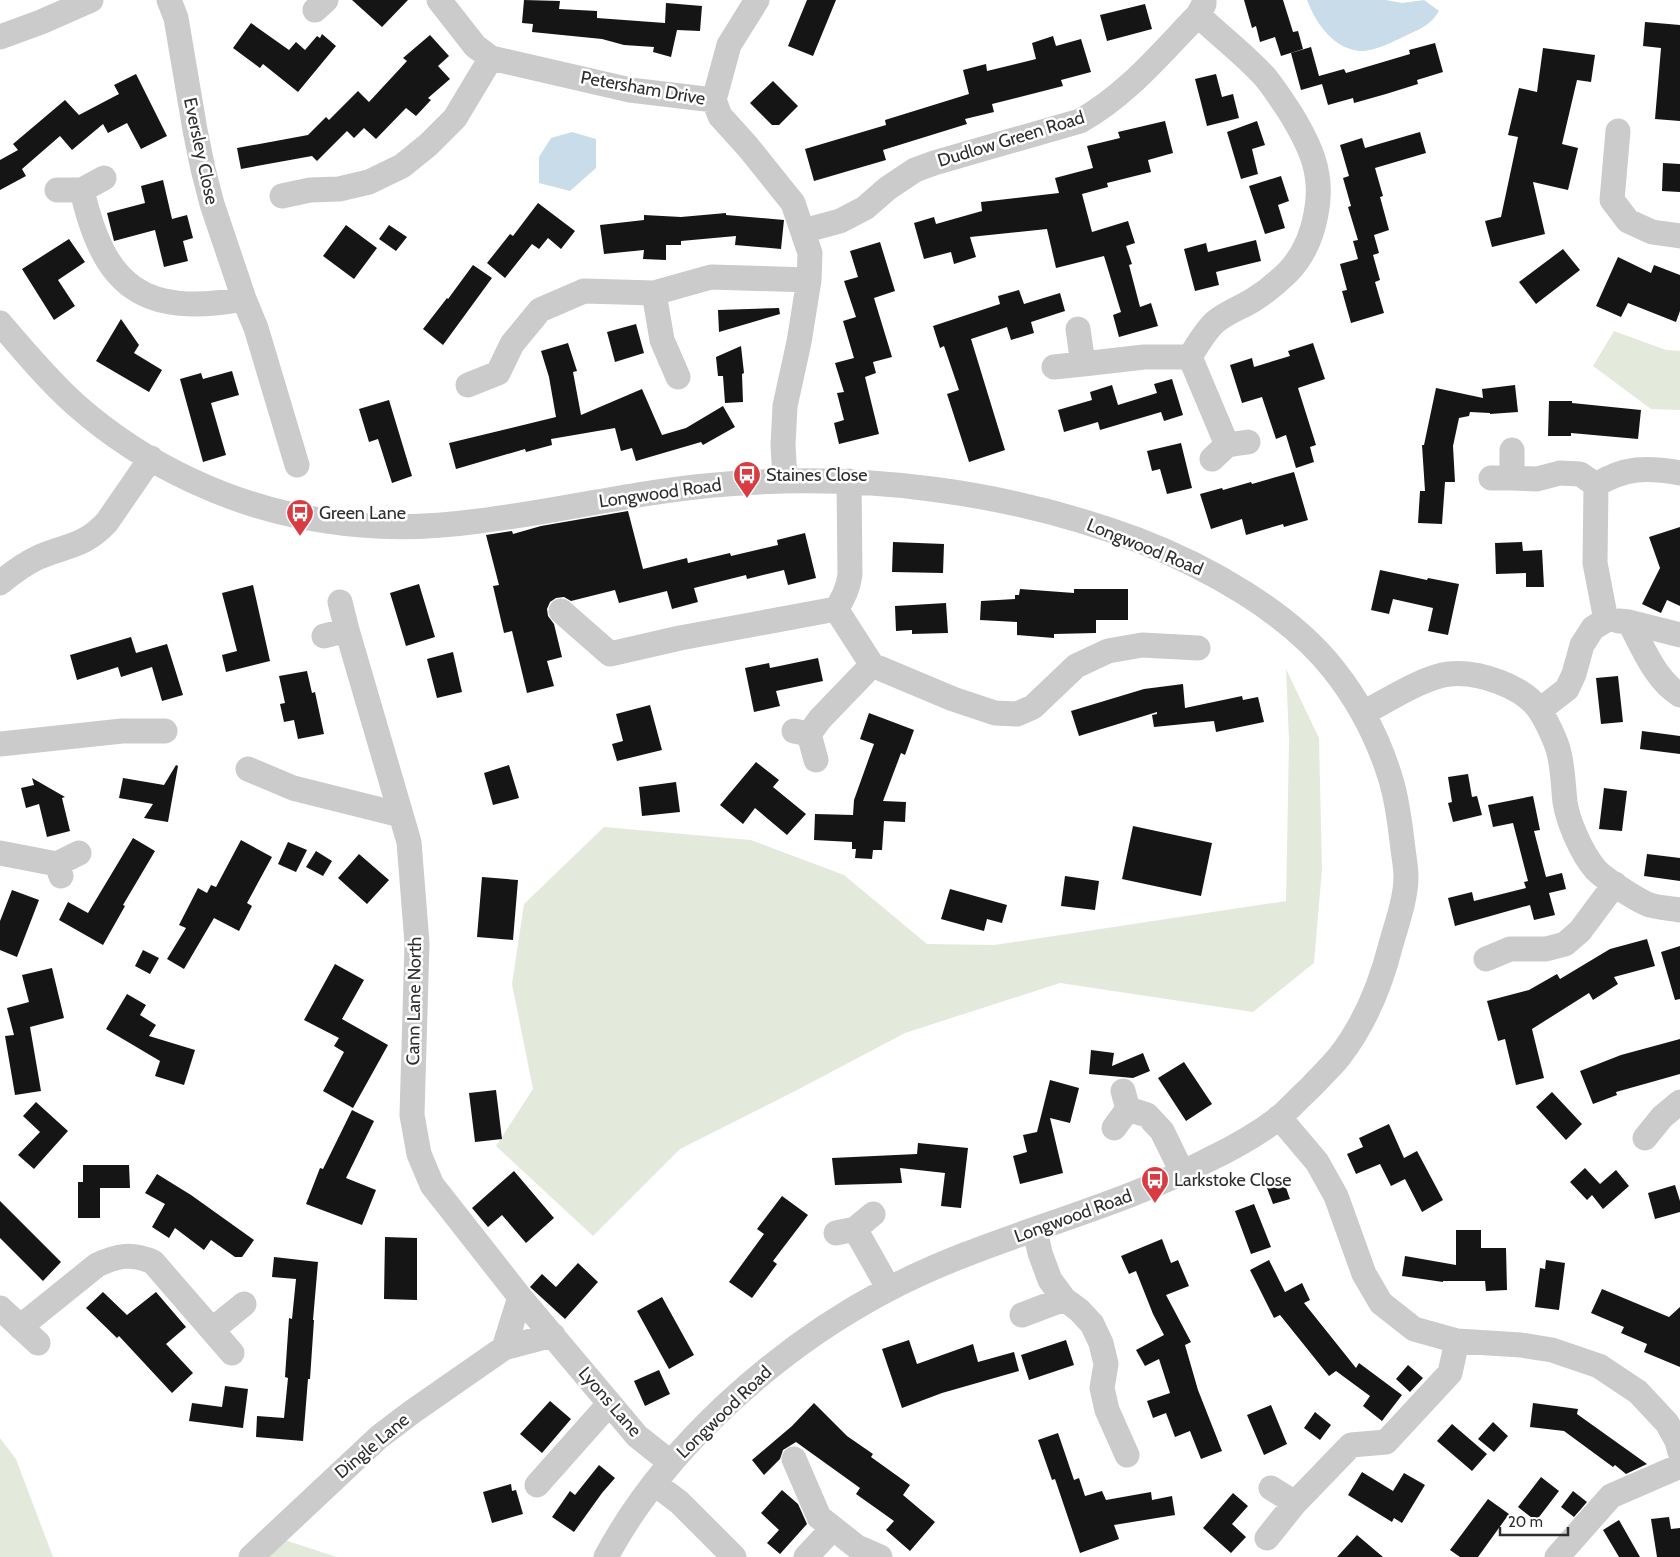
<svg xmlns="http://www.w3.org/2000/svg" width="1680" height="1557" font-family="Cabin,sans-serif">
  <rect width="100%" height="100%" fill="#fff"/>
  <path fill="#e3eadc" d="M1614 331 1666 350 1680 351V410L1651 409 1593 366Z
    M1286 669 1319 738 1322 869 1314 963 1253 1012 1060 983 905 1033 799 1089 680 1149 593 1236 496 1146 533 1089 512 984 524 904 604 827 751 840 844 875 927 944 994 945 1286 901 1289 741Z
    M0 1438 16 1459 53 1557H0Z
    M266 1534 337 1557H240Z"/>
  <path fill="#c9dce9" d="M1307 0H1386L1402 3 1424 0 1439 11C1429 27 1419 29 1403 37 1393 42 1373 51 1363 51 1335 51 1316 24 1307 0Z
    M572 132 596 139V168L570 191 539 183V157L551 138Z"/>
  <path fill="#151515" d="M352 0H408L382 27Z
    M524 0 560 1 559 9 597 11V18L665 23 666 3 702 6 700 31 677 30 671 57 653 52 654 47 624 45 602 39 532 32 533 24 522 23Z
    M807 0H836L813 56 788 46Z
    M1244 0H1283L1293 32 1298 31 1303 49 1281 56 1275 37 1260 42 1256 26 1252 28Z
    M1145 4 1152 29 1107 41 1100 15Z
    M1645 22 1680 25V121L1655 119 1661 48 1643 46Z
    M251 23 289 50 296 42 305 50 317 36 320 38 322 34 336 46 298 92 263 64 260 68 233 48Z
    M430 35 449 56 438 66 450 79 428 98 431 100 416 116 406 108 376 139 364 128 354 138 347 131 317 161 312 156 241 169 237 148 308 135 326 117 329 120 358 91 369 102 407 61 403 58Z
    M1053 36 1056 46 1081 39 1091 72 1061 80 1063 86 992 104 994 112 965 119 967 124 883 150 886 160 814 181 805 149 886 125 885 120 969 94 963 70 986 64 987 71 1036 59 1032 43Z
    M1435 43 1443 72 1417 80 1418 84 1386 94 1354 103 1353 98 1328 105 1322 84 1301 90 1291 53 1311 47 1319 76 1344 69 1346 73 1410 54 1409 50Z
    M1543 48 1595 55 1591 82 1577 80 1562 144 1578 148 1568 190 1533 182 1545 234 1492 247 1485 221 1501 217 1518 137 1508 135 1519 88 1537 92Z
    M136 74 167 136 141 149 127 123 108 133 103 124 72 150 60 136 22 169 26 176 0 190V160L18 150 13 144 65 100 79 115 119 94 114 85Z
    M1216 74 1222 97 1233 94 1239 118 1207 126 1195 79Z
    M773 81 798 106 779 125H772L750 103Z
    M1165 121 1173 153 1148 160 1151 172 1107 183 1108 187 1082 194 1092 232 1128 221 1135 243 1126 246 1132 264 1129 265 1140 307 1151 303 1158 326 1119 337 1113 315 1121 312 1104 256 1056 268 1047 229 970 237 976 257 954 264 951 252 924 259 914 223 934 217 936 224 982 211 981 202 1059 193 1055 178 1093 168 1087 146 1120 138 1118 132Z
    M1257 121 1265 145 1252 149 1258 174 1241 179 1227 132Z
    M1420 132 1426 153 1375 168 1383 196 1380 197 1389 230 1374 235 1379 253 1373 255 1380 280 1375 282 1384 313 1351 323 1342 291 1347 290 1340 264 1358 259 1353 241 1358 240 1348 207 1351 206 1343 178 1349 176 1340 145 1362 138 1365 148Z
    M1663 163 1680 164V192L1662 191Z
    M1281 176 1289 201 1278 205 1285 228 1265 234 1249 186Z
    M163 180 172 219 187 215 193 238 183 241 188 261 164 267 155 230 114 241 107 213 145 203 141 186Z
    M538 203 575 231 561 249 548 238 539 249 532 244 505 278 487 263 510 234 513 236Z
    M726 213V215L784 220 781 249 735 245 736 236 681 241V245H666V260L643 259 644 250 604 254 600 225 644 220V215L681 217Z
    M346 225 377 248 354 279 323 256Z
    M389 225 407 237 396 251 379 239Z
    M69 239 85 262 58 280 75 306 54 320 22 269Z
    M1256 240 1261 261 1216 272 1219 285 1195 291 1184 249 1206 243 1208 252Z
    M880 242 895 291 874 298 892 357 873 362 876 373 865 377 879 434 839 444 834 423 844 420 837 393 844 392 835 363 854 358 843 321 856 317 844 281 858 277 850 251Z
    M1563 249 1580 270 1536 304 1519 282Z
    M1618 257 1651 273 1654 265 1680 275V311L1676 322 1628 303 1621 317 1596 306Z
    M473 265 492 278 443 345 423 329 447 298 448 299Z
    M1019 290 1024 304 1060 293 1065 311 1031 322 1034 333 1011 340 1007 327 971 339 1005 450 969 462 947 394 959 390 944 346 940 348 933 326 1000 304 998 296Z
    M779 308 780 314 719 332 718 310Z
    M121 319 139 345 134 353 162 370 149 392 96 361Z
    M636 324 644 353 615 362 607 332Z
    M568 343 577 371 573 372 581 415 642 389 662 435 686 428 723 406 735 427 703 445 701 442 636 461 632 448 621 451 615 428 551 439 552 445 526 452 525 449 456 469 449 443 556 417 549 377 541 351Z
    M1313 343 1325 379 1298 388 1316 445 1310 447 1314 462 1296 468 1286 435 1276 439 1262 397 1242 403 1230 365 1252 358 1254 367 1290 356 1288 351Z
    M741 346 744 373 742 374 743 402 725 403 723 376H718L716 357Z
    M232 371 239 395 211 403 226 455 203 462 180 379 201 373 203 379Z
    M1172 379 1183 415 1164 421 1161 412 1100 430 1098 422 1064 432 1058 410 1092 400 1090 392 1112 385 1118 405 1157 393 1154 384Z
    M1515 385 1518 412 1490 414V413L1470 412 1469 416 1459 418 1453 446 1455 482H1445L1442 524 1418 523 1420 491H1425L1422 445H1424L1436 388 1483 398 1482 389Z
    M389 400 412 476 392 483 378 439 369 442 359 409Z
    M1549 401H1572V403L1641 410 1638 439 1571 433V436H1548Z
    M1181 443 1192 488 1167 494 1160 469 1152 471 1147 451Z
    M1294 472 1308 520 1284 527 1283 524 1246 535 1242 519 1211 529 1200 494 1222 488 1223 490 1251 482 1252 484Z
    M628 511 643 569 687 558 688 563 730 553 731 556 778 545 777 540 805 533 816 578 788 585 784 570 747 579 746 575 694 588 698 602 672 609 667 591 619 603 615 590 571 601 564 597 556 598 550 602 547 609 548 616 554 624 562 657 547 661 554 686 527 693 512 631 504 633 493 586 499 585 486 535 512 531 513 534 541 526Z
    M1680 527V606L1667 600 1661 613 1642 604 1660 568 1649 537Z
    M893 542 944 544 943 573 892 572Z
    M1522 542 1523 551 1542 550 1544 587H1526V573L1496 574 1495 543Z
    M1380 570 1427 580 1428 578 1459 584 1448 635 1428 631 1433 608 1393 599 1389 614 1371 610Z
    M419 584 435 637 406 646 390 593Z
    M253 585 270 661 226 672 222 655 237 651 222 593Z
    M1020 589 1074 593V589H1128V620H1096V633L1054 634V638L1017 635V622L980 620 981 601 1015 599V595H1019Z
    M946 603 948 633 912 634V630L896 631 895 606Z
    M131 637 136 653 167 644 183 695 162 701 152 667 121 677 118 667 77 680 70 655Z
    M453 652 462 692 437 698 427 659Z
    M818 658 823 681 776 691 780 706 754 712 745 668 769 663 770 668Z
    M307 671 312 693 315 692 324 734 298 739 294 720 284 722 280 704 285 703 279 676Z
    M1618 676 1623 722 1601 724 1596 678Z
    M1183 684 1185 708 1242 696 1243 700 1258 697 1264 722 1216 732 1214 721 1154 727 1152 715 1157 714V712L1079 736 1071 711 1144 689Z
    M650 705 662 750 617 761 612 744 623 741 616 714Z
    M869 713 914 730 905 755 901 753 883 801 906 802 905 822 884 821 882 850H873L872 859 855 858 856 849H852V842L814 840 815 814 853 815 854 800 874 744 860 739Z
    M1642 731 1680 736V754L1640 749Z
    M756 762 779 780 773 787 806 814 787 835 755 808 743 824 720 805Z
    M176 765 178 766 168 822 144 818 153 804 119 798 123 778 164 785Z
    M509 765 519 798 493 805 484 773Z
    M1468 774 1472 797 1477 796 1482 815 1453 822 1448 803 1452 802 1448 777Z
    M32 778 65 797 62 798 70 831 47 837 39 804 26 808 21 788 34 785Z
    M676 782 680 812 642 816 639 787Z
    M1604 788 1627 791 1622 831 1599 829Z
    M1533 796 1540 830 1534 831 1546 877 1562 873 1566 889 1549 893 1555 915 1534 920 1530 905 1455 926 1448 898 1472 892 1474 901 1526 888 1524 882 1528 881 1513 823 1493 827 1488 805Z
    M1133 826 1212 843 1201 896 1122 879Z
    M133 838 155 851 123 905 125 906 103 945 59 920 68 902 88 913Z
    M241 840 272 857 247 903 252 906 239 931 214 918 184 969 167 959 186 928 179 925 198 888 207 893 211 885 216 887Z
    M288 842 307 850 296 872 278 864Z
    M316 851 332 861 323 876 306 867Z
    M359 854 389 880 367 904 338 878Z
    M1647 854 1680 858V881L1644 876Z
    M1065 876 1099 881 1095 910 1061 906Z
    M482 877 518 880 513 940 477 937Z
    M950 889 1007 905 1002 923 987 919 984 931 941 919Z
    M12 890 39 900 17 957 0 950V921Z
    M1647 939 1655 966 1614 977 1618 984 1593 1000 1589 993 1532 1029 1544 1078 1516 1085 1505 1039 1498 1041 1487 1001 1529 990 1557 974 1560 979 1610 949Z
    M1680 946V999L1675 1000 1661 952Z
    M143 950 159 958 150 974 135 966Z
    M335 964 364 980 342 1019 388 1045 353 1108 323 1091 344 1052 334 1046 339 1038 304 1020Z
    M52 968 64 1018 30 1027 41 1091 15 1095 5 1036 14 1035 7 1008 29 1002 22 975Z
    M127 994 146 1005 140 1015 156 1025 149 1036 195 1050 184 1085 155 1076 160 1061 106 1029Z
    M1680 1039V1074L1616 1092 1617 1095 1593 1104 1580 1071 1621 1055Z
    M1091 1050 1114 1053 1112 1066 1143 1053 1150 1071 1133 1078 1089 1074Z
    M1184 1062 1212 1104 1186 1121 1158 1078Z
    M1050 1080 1079 1088 1070 1123 1050 1118 1063 1173 1020 1184 1013 1156 1027 1152 1023 1135 1037 1132Z
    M496 1090 502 1139 475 1142 469 1093Z
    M1552 1092 1582 1124 1566 1140 1536 1107Z
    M36 1102 68 1131 34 1169 18 1155 40 1132 23 1116Z
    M352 1110 374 1121 346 1178 376 1190 362 1225 306 1204 320 1168 323 1169Z
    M1389 1124 1404 1158 1417 1151 1443 1200 1422 1212 1405 1179 1391 1186 1380 1164 1356 1174 1347 1154 1363 1147 1359 1138Z
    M918 1143 968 1148 961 1208 941 1206 945 1173 900 1168 902 1183 835 1185 832 1158 917 1154Z
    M83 1165H129L130 1188H100V1218H78V1182H83Z
    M1585 1168 1600 1184 1616 1170 1629 1186 1603 1209 1592 1195 1587 1200 1570 1182Z
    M514 1171 554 1218 526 1243 502 1215 488 1227 472 1208Z
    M157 1174 191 1195 254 1240 242 1257H235L211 1240 204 1250 175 1228 169 1238 152 1227 165 1204 145 1193Z
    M1284 1182 1290 1199 1273 1204 1267 1188Z
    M1675 1185 1680 1201V1212L1655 1219 1648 1193Z
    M782 1196 808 1215 773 1261 777 1264 752 1298 729 1282 764 1234 757 1229Z
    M0 1201 61 1262 43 1281 0 1238Z
    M1254 1204 1271 1247 1251 1254 1235 1211Z
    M1456 1230H1481V1248H1506L1507 1290 1486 1291 1485 1281H1443V1282L1402 1276 1405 1256 1456 1265Z
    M385 1237 417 1238V1300L384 1299Z
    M1162 1239 1171 1263 1178 1260 1189 1286 1166 1295 1191 1342 1185 1345 1198 1390 1222 1451 1201 1459 1190 1431 1175 1437 1166 1413 1153 1418 1147 1401 1170 1393 1159 1359 1145 1366 1136 1350 1164 1335 1153 1314 1136 1271 1129 1274 1121 1256Z
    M274 1257 318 1262 313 1320H314L310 1379H308L303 1441 256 1437 257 1416 284 1418 288 1378 285 1377 289 1318 292 1319 296 1279 272 1277Z
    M1269 1260 1285 1292 1302 1283 1310 1300 1304 1303 1356 1368 1359 1363 1402 1395 1382 1421 1363 1406 1370 1396 1336 1371 1329 1376 1280 1315 1274 1318 1250 1270Z
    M1546 1260 1565 1263 1559 1310 1535 1307 1540 1268 1545 1269Z
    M578 1263 598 1282 565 1319 530 1287 542 1274 556 1287Z
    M1602 1289 1669 1317 1680 1307V1367L1644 1352 1647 1344 1621 1333 1624 1327 1591 1313Z
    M103 1292 127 1315 156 1292 186 1327 166 1344 193 1373 172 1393 119 1336 117 1338 86 1308Z
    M662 1297 694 1355 669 1369 637 1311Z
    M909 1340 917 1364 973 1344 978 1362 1014 1352 1019 1371 942 1393 902 1408 882 1349Z
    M1066 1340 1074 1365 1029 1380 1021 1355Z
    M1408 1365 1423 1378 1410 1392 1396 1379Z
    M659 1370 670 1394 645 1406 634 1381Z
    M225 1386 248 1389 243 1428 189 1421 192 1403 222 1407Z
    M550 1401 571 1419 542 1453 520 1434Z
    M814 1403 847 1436 873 1454 871 1457 910 1485 903 1495 935 1522 910 1551 886 1530 894 1521 856 1494 860 1488 796 1442 783 1450 780 1459 764 1475 752 1460 792 1426Z
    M1533 1403 1578 1409 1577 1414 1647 1464 1626 1474 1615 1465 1613 1467 1564 1431 1530 1427Z
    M1271 1405 1287 1444 1264 1455 1247 1415Z
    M1315 1412 1331 1425 1320 1440 1304 1428Z
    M1493 1422 1508 1436 1494 1452 1478 1439Z
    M1452 1424 1487 1454 1472 1471 1437 1441Z
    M1058 1433 1074 1480 1079 1478 1085 1496 1102 1491 1106 1500 1151 1492 1152 1500 1172 1496 1175 1515 1114 1525 1119 1539 1080 1553 1055 1479 1052 1480 1038 1440Z
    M599 1465 615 1478 602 1493 574 1532 552 1517 570 1491 575 1495Z
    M1362 1472 1393 1491 1404 1473 1425 1485 1402 1523 1394 1518 1392 1522 1348 1495Z
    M1541 1477 1559 1491 1536 1521 1518 1507Z
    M511 1484 512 1491 516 1490 523 1514 492 1523 483 1492Z
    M782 1490 798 1504 807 1524 780 1554 767 1543 779 1530 761 1513Z
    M1573 1491 1587 1502 1574 1517 1561 1507Z
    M1233 1493 1248 1506 1232 1524 1246 1537 1231 1553 1203 1528Z
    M1488 1499 1509 1514 1478 1557H1460L1450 1550Z
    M1669 1517 1671 1529 1680 1528V1557H1657L1651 1519Z
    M1619 1520 1640 1557H1619L1603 1530Z
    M1357 1535 1383 1557H1337Z"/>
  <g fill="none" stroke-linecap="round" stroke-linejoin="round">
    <path stroke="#cbcbcb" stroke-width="25" d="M439 0 475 46 491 58 630 90 714 100 720 116 748 147 793 203 810 253 809 280 799 342 785 406 783 445 785 480
      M315 10 326 0
      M0 37 41 22 91 0
      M714 100 729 45 757 0
      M1618 131 1612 200 1628 221 1652 232 1680 236
      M57 190H82L104 178
      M82 190C104 288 144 317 244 299L212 204 203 169 195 130 176 18 169 0
      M282 196 310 190 339 189 369 182 402 166 428 145 455 118 491 58
      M803 231 840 221 865 208 888 188 915 170 934 163 1080 121C1127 95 1161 53 1198 15L1204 4V0
      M654 293 662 340 678 377
      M244 299 256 328 297 465
      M0 323C23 350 50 382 76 405 145 466 235 508 326 521 376 529 428 528 479 521 562 511 643 490 727 484 866 473 1007 491 1138 540 1206 566 1289 612 1334 670 1360 703 1379 740 1391 780 1398 803 1400 825 1403 849 1404 858 1406 867 1406 877 1406 898 1397 923 1391 944 1381 984 1364 1025 1339 1057 1330 1068 1319 1078 1310 1088 1300 1097 1290 1108 1280 1117 1258 1134 1233 1148 1208 1160 1105 1214 988 1236 885 1291 776 1349 665 1447 606 1557
      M1190 357 1227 445
      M1083 364 1144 357H1190C1197 345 1204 333 1214 323 1225 313 1240 308 1253 300 1266 292 1278 282 1289 271 1304 255 1312 236 1316 214 1324 175 1311 147 1291 114 1283 102 1275 89 1265 77 1245 55 1220 36 1198 15
      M1054 367 1083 364 1078 329
      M468 385 498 373 512 344 540 310 584 291 654 293 711 277 809 280
      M1212 459 1227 445 1248 442
      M1491 478H1512V450
      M1512 478 1537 479 1560 473 1580 474 1596 485C1625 467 1647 467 1680 473
      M0 583C12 573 24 564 39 557 67 545 84 547 107 522L151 458
      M836 609 872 665 953 699 995 713 1017 714 1033 707 1076 666 1108 651 1142 645 1198 648
      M561 611 610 654 680 638 836 609C844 598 848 589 850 575L849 481
      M1619 621 1629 622 1680 635
      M1629 622C1643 647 1655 680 1680 695
      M347 630 409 842 417 943 412 1115 419 1154 432 1185 520 1297 637 1436 671 1463
      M324 636 347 630 340 602
      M1540 710 1567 689 1574 674 1582 645 1593 628 1606 620 1595 563 1596 485
      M1363 713C1387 701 1423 677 1449 674 1478 671 1524 686 1540 711 1546 720 1555 739 1558 749 1563 766 1563 784 1565 802 1568 822 1582 854 1596 870 1606 880 1634 898 1647 904 1656 908 1670 908 1680 910
      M794 731 809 734 816 760
      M809 734 820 719 872 665
      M0 744 122 731H165
      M248 769 293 788 401 815
      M0 853 57 864
      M61 876 57 864 79 853
      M1486 959 1510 949H1546L1565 944 1580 931 1615 884
      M1128 1109 1147 1115 1162 1131 1183 1174
      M1279 1117 1317 1162 1336 1196 1364 1274 1381 1303 1414 1329 1457 1341 1521 1345 1552 1350 1599 1366 1638 1392 1667 1423 1677 1441 1680 1452
      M1114 1128 1128 1109 1123 1091
      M1645 1138 1662 1117 1680 1102
      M855 1229 889 1289
      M1035 1230 1040 1253 1050 1280 1064 1299 1079 1310 1092 1324 1101 1343 1106 1364 1102 1388 1107 1410 1127 1455
      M836 1233 855 1229 873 1214
      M0 1308 38 1343
      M1022 1315 1064 1299
      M20 1327 97 1265C118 1255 132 1253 153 1262L212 1330
      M504 1348 520 1297
      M232 1353 212 1330 244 1304
      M794 1459 819 1517 857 1547 880 1557
      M655 1484 679 1502 734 1557
      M537 1485 609 1404
      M1295 1503 1351 1445 1386 1442 1450 1373 1457 1341
      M1267 1538 1295 1503 1271 1488
      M251 1557 379 1437 412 1412 504 1348 553 1335
      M806 1557 833 1528
      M1557 1557 1611 1496 1680 1466"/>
  </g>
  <defs>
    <symbol id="bus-pin" viewBox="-11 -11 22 30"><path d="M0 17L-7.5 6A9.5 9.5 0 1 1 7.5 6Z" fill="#d93b42" stroke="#fff"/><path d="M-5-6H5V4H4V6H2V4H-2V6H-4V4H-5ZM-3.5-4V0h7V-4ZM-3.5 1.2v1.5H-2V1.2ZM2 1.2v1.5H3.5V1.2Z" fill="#fff"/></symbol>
  </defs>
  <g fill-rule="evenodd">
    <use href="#bus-pin" x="731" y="459" width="32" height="43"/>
    <use href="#bus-pin" x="284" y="497" width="32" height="43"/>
    <use href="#bus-pin" x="1139" y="1164" width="32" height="43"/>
  </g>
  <g text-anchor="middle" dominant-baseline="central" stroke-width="5" stroke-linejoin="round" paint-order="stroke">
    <g font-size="18" fill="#2e2e2e" stroke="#fff">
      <text transform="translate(643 88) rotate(10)">Petersham Drive</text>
      <text transform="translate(1011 139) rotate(-17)">Dudlow Green Road</text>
      <text transform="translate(201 151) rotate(78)">Eversley Close</text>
      <text transform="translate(660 493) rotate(-8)">Longwood Road</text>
      <text transform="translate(1145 547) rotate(22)">Longwood Road</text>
      <text transform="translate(414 1001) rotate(-89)">Cann Lane North</text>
      <text transform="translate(1073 1216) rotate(-20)">Longwood Road</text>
      <text transform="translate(610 1402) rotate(49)">Lyons Lane</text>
      <text transform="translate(724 1412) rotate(-44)">Longwood Road</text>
      <text transform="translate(372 1446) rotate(-40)">Dingle Lane</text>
    </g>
    <g font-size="18" fill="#2e2e2e" stroke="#fff" text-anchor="start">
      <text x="766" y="475">Staines Close</text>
      <text x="319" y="513">Green Lane</text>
      <text x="1174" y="1180">Larkstoke Close</text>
    </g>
  </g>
  <path d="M1500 1527v8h68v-8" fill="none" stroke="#2e2e2e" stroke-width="2.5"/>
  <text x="1508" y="1527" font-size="15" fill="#2e2e2e" stroke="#ffffff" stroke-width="4" paint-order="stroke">20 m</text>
</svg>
